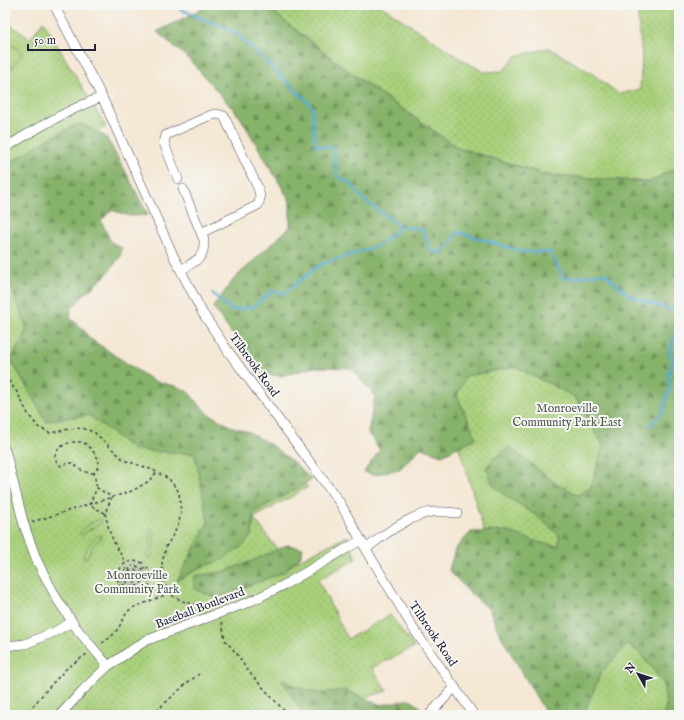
<svg xmlns="http://www.w3.org/2000/svg" width="684" height="720" font-family="'IM FELL English',serif">
  <defs>
    <pattern id="grass-dots" width="8" height="8" patternUnits="userSpaceOnUse"><rect width="8" height="8" fill="#a9d07b"/><path d="M2 2h.1M6 6h.1" fill="none" stroke="#91b26b" stroke-width="1.8" stroke-linecap="round"/></pattern>
    <pattern id="forest-firs" width="22" height="20" patternUnits="userSpaceOnUse"><rect width="22" height="20" fill="#86b26b"/><path d="M5 1l3.5 6h-7zM16 11l3.5 6h-7z" fill="#6d9059"/></pattern>
  </defs>
  <rect width="100%" height="100%" fill="#f6f6f2"/>
  <filter id="ink" filterUnits="userSpaceOnUse"><feTurbulence type="fractalNoise" baseFrequency=".025" numOctaves="2"/><feDisplacementMap in="SourceGraphic" scale="8" xChannelSelector="R" yChannelSelector="G"/><feConvolveMatrix kernelMatrix="1 2 1 2 8 2 1 2 1" color-interpolation-filters="sRGB"/></filter>
  <filter id="wash" filterUnits="userSpaceOnUse"><feTurbulence type="fractalNoise" baseFrequency=".012" numOctaves="4" result="noise"/><feDisplacementMap in="SourceGraphic" scale="16" xChannelSelector="R" yChannelSelector="G"/><feGaussianBlur stdDeviation="0.9" result="paint"/><feColorMatrix in="noise" values="0 0 0 0 0 0 0 0 0 0 0 0 0 0 0 0 0 1.4 0 .05"/><feComposite in="paint" operator="in"/></filter>
  <g filter="url(#wash)">
    <rect width="100%" height="100%" fill="#f4e7d3"/>
    <path fill="url(#grass-dots)" stroke="#66795b" d="M264 5H380L463 60 484 72 503 71 516 56 549 48 590 72 619 94 640 89 642 56 637 7 636 5H679V166L650 182 547 175 458 148 351 73Z
      M5 21 30 39 43 21 106 127 5 178Z
      M387 206 679 342V715H555L528 678Z
      M5 271 58 324 308 487 254 518 289 565 347 536 356 559 318 580 348 639 390 615 414 647 372 668 387 691 333 707 329 715H5Z"/>
    <path fill="url(#forest-firs)" stroke="#546a53" d="M210 5H264L351 73 458 148 547 175 650 182 679 166V715H664L666 706 663 683 640 653 628 644 601 672 586 709 588 715H547L498 631 490 610 468 591 449 570 455 549 471 532 507 531 541 543 559 546V535L534 514 509 498 494 486 486 468 494 458 510 447 555 483 578 495 591 487 603 446 575 397 516 367 466 376 457 395 476 438 442 455 421 448 400 469 373 475 364 472 380 450 368 433 375 396 351 368 315 367 281 376 260 374 213 307 234 279 290 227V201L240 117 187 57 157 32Z
      M80 123 106 137 123 167 148 215 130 216 111 210 101 221 111 242 122 248 120 257 107 274 85 294 71 309 70 318 83 329 89 338 153 381 175 386 187 391 207 413 230 426 249 432 271 445 296 464 312 480 284 496 254 512 252 535 244 545 220 561 201 567 190 573 177 581 208 522 195 454 134 450 89 415 46 421 11 360 27 329 11 286 5 283V166L48 139Z
      M287 545 303 548 300 557 284 572 230 593 218 599 193 588 195 576 222 572 252 561Z
      M281 679 302 689 321 693 345 690 381 705 410 699 421 708 415 715H303V713Z"/>
    <path fill="#a9d07b" stroke="#66795b" d="M5 40 23 53 5 76Z
      M100 519 102 522C96 527 88 529 83 535L80 534V532L86 526Z
      M152 529C157 537 154 550 151 558L148 559 147 558 151 541 150 530Z
      M100 535 101 537V538L95 543 86 558H84L83 557C86 548 91 539 100 535Z
      M133 562 142 564 144 562 146 564 143 567 138 565H131L132 567C138 567 143 568 145 574 146 577 146 580 145 583 137 598 113 584 127 569L129 570C114 586 142 597 144 577H140C137 572 132 572 129 577L130 581C134 585 137 584 140 580H142C140 584 138 585 134 586L128 583C126 578 127 574 132 571H137L141 575 143 574C140 569 136 568 130 569L129 565C124 568 120 572 120 577 120 601 158 594 145 569L146 568C150 574 151 580 148 586 146 589 143 591 141 592 119 602 108 566 133 562Z"/>
    <g fill="none" stroke-linecap="round" stroke-linejoin="round">
      <path stroke="#57abd3" stroke-width="2.5" d="M180 5V9L236 33 312 106 315 145 333 148 337 176 351 184 363 199 401 227 422 229 431 251 442 253 458 232 523 252H550L564 279 604 273 630 296 679 313
        M212 293 231 310 253 307 272 291 284 294 319 265 378 246 401 227
        M650 426 663 412 670 386 668 375 673 361 669 353 679 320"/>
    </g>
  </g>
  <g filter="url(#ink)">
    <g fill="none" stroke-linecap="round" stroke-linejoin="round">
      <defs>
        <path id="minor" d="M54 5 102 97 173 255 202 312 228 351 340 503 366 549 413 628 474 715
          M5 148C35 129 69 109 102 97
          M178 179 164 143 166 135 211 115 217 114 224 116 258 188C260 195 261 199 258 205L201 233
          M181 270C195 261 205 259 204 240L183 189
          M5 450 24 525 37 561 57 599 77 629 108 666
          M366 549C384 534 408 516 432 512 440 511 449 512 457 513
          M5 646 25 644 54 632 72 622
          M60 715 83 690 108 666 145 641 249 602 284 585 361 540
          M429 715 455 687"/>
      </defs>
      <use href="#minor" stroke="#424052" stroke-width="10"/>
      <path stroke="#424052" stroke-width="1.5" stroke-dasharray="3 3" stroke-linecap="butt" d="M5 376 17 392 28 414 38 427 50 433 69 429 82 428 94 432 124 460 153 470 169 479 179 492 181 513 178 526 166 547 162 563 163 581 168 591 173 596 182 601 207 608
        M94 473C83 473 80 470 73 463H68L61 466C43 452 71 437 84 443 90 446 95 454 99 460L98 467 94 473 97 488
        M105 513 89 505 97 488 112 497 105 513 109 530 115 545 126 563
        M32 522 132 491 149 481 157 472
        M143 563C132 559 121 562 118 574 117 579 118 584 121 588 136 606 161 585 146 566L143 569
        M130 571 128 567C106 585 145 603 147 579 147 570 140 566 132 566
        M129.5 578a4.5 4.5 0 1 1 9 0a4.5 4.5 0 1 1-9 0Z
        M139 579H143C141 586 134 589 128 584 124 578 126 573 132 570H138L142 574
        M222 622 225 640 237 654 247 670 288 715
        M102 643 111 637 118 629 127 612 132 608 163 596 168 591
        M25 715 51 685 66 669 87 654
        M152 715 187 683 199 674"/>
      <use href="#minor" stroke="#fff" stroke-width="9"/>
    </g>
  </g>
  <g text-anchor="middle" dominant-baseline="central" stroke-width="4" stroke-linejoin="round" paint-order="stroke">
    <g font-size="12" fill="#22223b" stroke="#f6f6f2">
      <text transform="translate(254 365) rotate(54)">Tilbrook Road</text>
      <text transform="translate(200 608) rotate(-21)">Baseball Boulevard</text>
      <text transform="translate(433 634) rotate(56)">Tilbrook Road</text>
    </g>
    <g font-size="12" fill="#4a564e" stroke="#f6f6f2">
      <text x="567" y="408">Monroeville<tspan x="567" dy="14">Community Park East</tspan></text>
      <text x="137" y="575">Monroeville<tspan x="137" dy="14">Community Park</tspan></text>
    </g>
  </g>
  <rect width="684" height="720" fill="none" stroke="#f6f6f2" stroke-width="20"/>
  <g transform="translate(638 674) rotate(309)" stroke="#f6f6f2" stroke-width="3" paint-order="stroke">
  <path d="M0-3L7 15L0 10L-7 15Z" fill="#22223b"/>
  <text y="-6" font-size="11" font-weight="bold" text-anchor="middle" fill="#22223b">N</text>
  </g>
  <path d="M28 44v6h67v-6" fill="none" stroke="#22223b" stroke-width="2"/>
  <text x="34" y="44" font-size="12" fill="#22223b" stroke="#f6f6f2" stroke-width="3" paint-order="stroke">50 m</text>
</svg>
